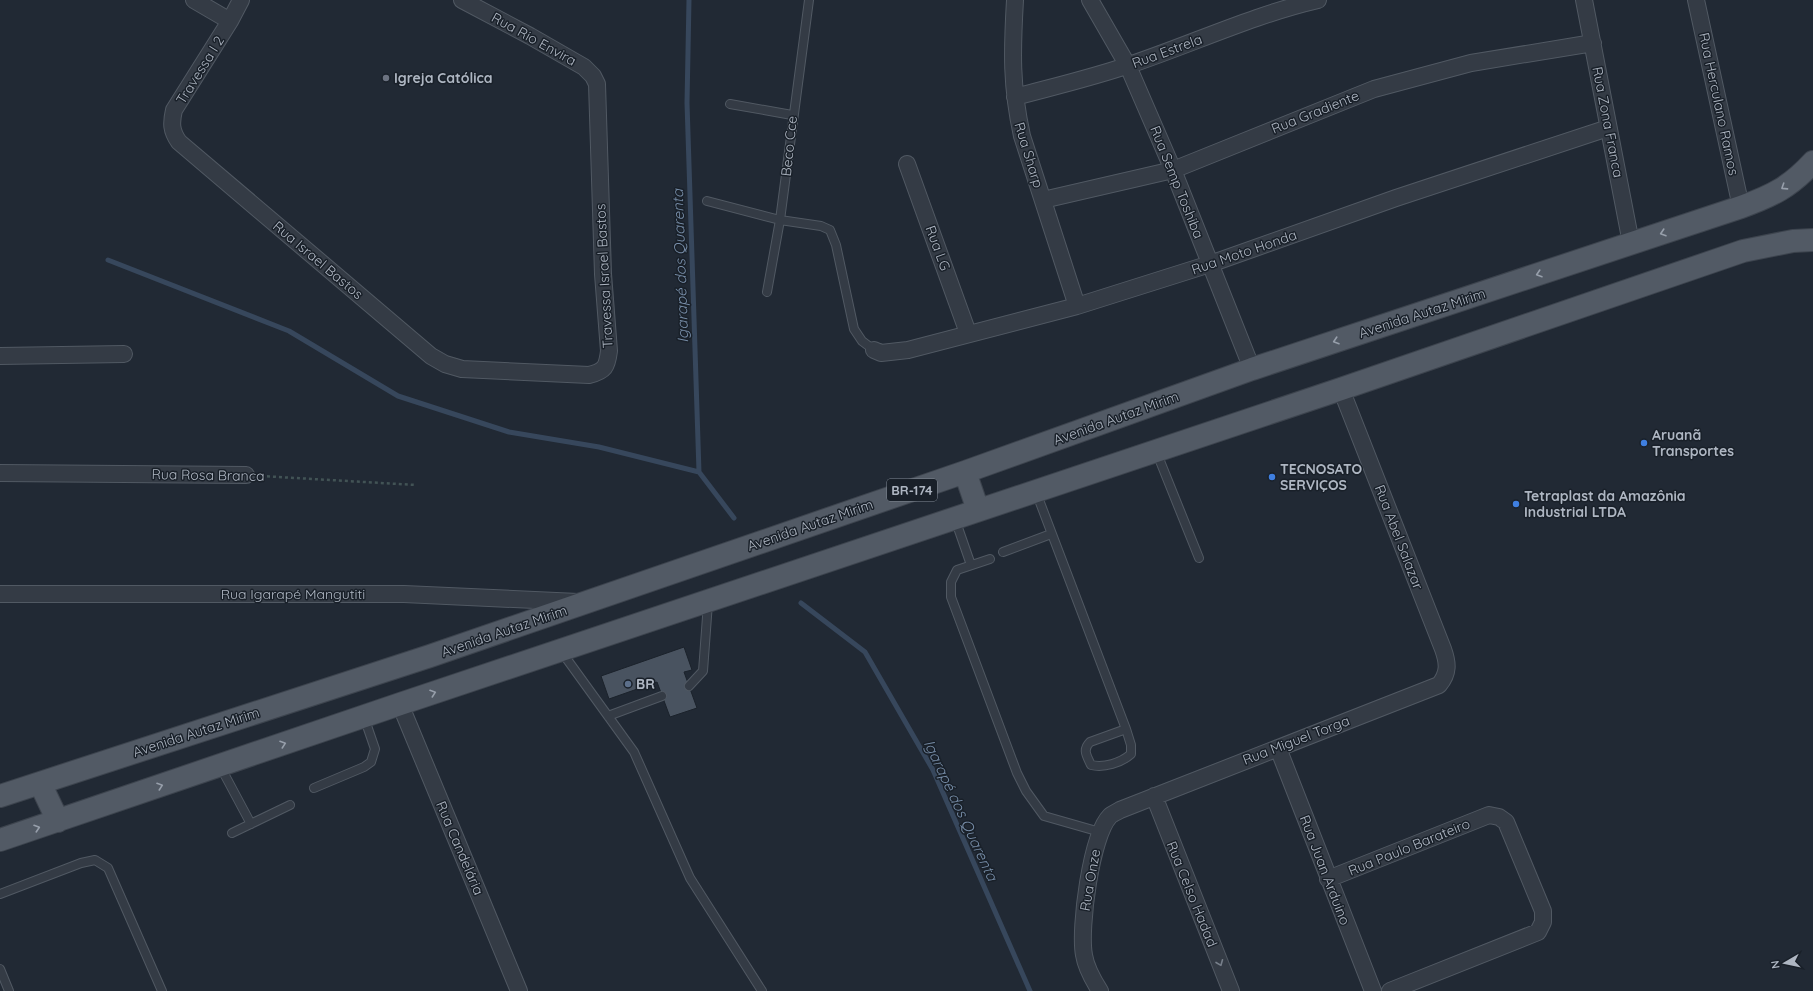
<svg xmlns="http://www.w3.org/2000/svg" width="1813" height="991" font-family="Quicksand,sans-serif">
  <rect width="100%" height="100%" fill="#212934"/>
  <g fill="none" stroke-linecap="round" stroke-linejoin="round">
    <path stroke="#37475c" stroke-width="5" d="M689 0 687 103 699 472 734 518
      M108 260 289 331 398 396 509 432 599 447 699 472
      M801 603 865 652 933 770 1030 991"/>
  </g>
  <path fill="#495360" stroke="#1b222b" d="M684 647 692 670 684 672 697 708 670 717 657 682 609 699 601 676Z"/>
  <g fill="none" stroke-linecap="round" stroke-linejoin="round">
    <defs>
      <path id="service" d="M730 104 792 115
        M707 201 780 220 821 226 830 230 836 245 854 329 862 341 874 350
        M767 292 780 220 809 0
        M1156 451 1199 558
        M1036 492 1126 729 1131 745V754C1121 763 1104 768 1091 765 1087 756 1082 750 1090 742L1126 729
        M955 519 971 565
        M1003 552 1051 534
        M990 559 957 570 951 582V597L1017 773 1026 791 1044 816 1100 832
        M561 651 634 752 690 878 762 991
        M689 686 703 671 708 603
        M608 716 662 696
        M220 766 251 824
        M314 788 364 767 371 762 375 749 364 717
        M232 833 290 805
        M0 894 81 863 95 860 108 868 162 991
        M0 969 9 991"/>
      <path id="minor" d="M194 0 230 21
        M241 0 230 21 174 110C171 123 171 131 179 142L431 356 445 364 462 369 589 375C605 371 607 367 609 351L603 274 597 84 593 76 584 67 530 36 462 0
        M1015 0C1012 51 1011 86 1022 136L1077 306
        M1090 0 1128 66 1173 170 1252 369
        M1584 0 1631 243
        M1696 0 1741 207
        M1015 97C1052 87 1091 78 1129 65 1192 44 1253 15 1318 0
        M907 164 968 333
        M1043 200 1173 170 1374 89 1471 63 1593 43
        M874 350 881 353 908 350 1077 306 1210 264 1396 198 1608 128
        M0 356 124 354
        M0 473 246 475
        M0 594H404L578 602
        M400 704 519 991
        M1278 748 1373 991
        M1154 796 1231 991
        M1328 879 1489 815 1499 817 1506 822 1543 911V922L1538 932 1390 991
        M1100 991C1093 980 1086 968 1084 955 1079 929 1091 835 1110 816 1112 814 1117 812 1120 810L1439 685C1449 673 1448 663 1443 649L1341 389"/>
      <path id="primary" d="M965 472 978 510
        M40 783 58 821
        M0 796 430 656 965 472 1252 369 1741 207C1772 196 1790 187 1813 162
        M0 840 400 704 1341 389 1743 251 1793 241 1813 240"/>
    </defs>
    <use href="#service" stroke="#515963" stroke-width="10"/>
    <use href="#minor" stroke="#515963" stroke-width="18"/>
    <use href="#primary" stroke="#3d444e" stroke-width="24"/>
    <path stroke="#425355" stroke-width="2.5" stroke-dasharray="3 3" stroke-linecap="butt" d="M261 476 416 485"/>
    <use href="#service" stroke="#343b45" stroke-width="8"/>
    <use href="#minor" stroke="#343b45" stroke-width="16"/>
    <use href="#primary" stroke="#525a65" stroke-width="22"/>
  </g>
  <defs><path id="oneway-chevron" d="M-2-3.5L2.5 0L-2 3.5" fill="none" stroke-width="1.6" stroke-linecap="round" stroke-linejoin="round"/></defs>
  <g stroke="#979fab">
    <use href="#oneway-chevron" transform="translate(1784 187) rotate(147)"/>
    <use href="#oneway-chevron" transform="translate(1663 233) rotate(162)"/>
    <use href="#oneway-chevron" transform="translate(1539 274) rotate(162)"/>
    <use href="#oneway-chevron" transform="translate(1336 341) rotate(162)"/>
    <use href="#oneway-chevron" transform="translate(433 693) rotate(-19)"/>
    <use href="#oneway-chevron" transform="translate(283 744) rotate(-19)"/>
    <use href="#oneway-chevron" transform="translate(160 786) rotate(-19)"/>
    <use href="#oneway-chevron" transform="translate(37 828) rotate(-18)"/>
  </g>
  <use stroke="#777f8a" href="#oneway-chevron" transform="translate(1220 963) rotate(68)"/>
  <circle fill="#6b7280" stroke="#192029" stroke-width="1.5" cx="386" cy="78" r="4"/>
  <g fill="#3f7fe0" stroke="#192029" stroke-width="1.5">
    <circle cx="1644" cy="443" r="4"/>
    <circle cx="1272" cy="477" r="4"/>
    <circle cx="1516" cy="504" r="4"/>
  </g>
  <circle fill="#5c6f8a" stroke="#192029" stroke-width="1.5" cx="628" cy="684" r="4"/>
  <g text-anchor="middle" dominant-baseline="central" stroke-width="3" stroke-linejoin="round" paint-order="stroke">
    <rect fill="#192029" stroke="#818994" stroke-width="1" x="887" y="479" width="50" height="22" rx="3"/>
    <g font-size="13" font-weight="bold" fill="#aeb6c2">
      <text x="912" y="490">BR-174</text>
    </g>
    <g font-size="14" fill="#aeb6c2" stroke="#192029">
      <text transform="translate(534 39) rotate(29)">Rua Rio Envira</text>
      <text transform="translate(1167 51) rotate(-20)">Rua Estrela</text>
      <text transform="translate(200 70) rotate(-58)">Travessa I 2</text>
      <text transform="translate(1719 104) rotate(78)">Rua Herculano Ramos</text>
      <text transform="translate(1315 112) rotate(-22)">Rua Gradiente</text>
      <text transform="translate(1608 122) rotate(79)">Rua Zona Franca</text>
      <text transform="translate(789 146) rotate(-84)">Beco Cce</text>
      <text transform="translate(1029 155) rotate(73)">Rua Sharp</text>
      <text transform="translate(1177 182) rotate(68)">Rua Semp Toshiba</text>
      <text transform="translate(938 248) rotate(70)">Rua LG</text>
      <text transform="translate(1244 252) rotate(-19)">Rua Moto Honda</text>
      <text transform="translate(318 260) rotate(40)">Rua Israel Bastos</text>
      <text transform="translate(604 276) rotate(-93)">Travessa Israel Bastos</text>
      <text transform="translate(1422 313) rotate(-18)">Avenida Autaz Mirim</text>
      <text transform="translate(1116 418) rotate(-20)">Avenida Autaz Mirim</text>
      <text transform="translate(208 475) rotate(1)">Rua Rosa Branca</text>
      <text transform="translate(810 525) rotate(-19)">Avenida Autaz Mirim</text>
      <text transform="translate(1399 537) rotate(69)">Rua Abel Salazar</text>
      <text x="293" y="594">Rua Igarapé Mangutiti</text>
      <text transform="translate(504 631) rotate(-19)">Avenida Autaz Mirim</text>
      <text transform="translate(196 732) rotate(-18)">Avenida Autaz Mirim</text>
      <text transform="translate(1296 740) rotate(-21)">Rua Miguel Torga</text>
      <text transform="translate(1409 847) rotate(-22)">Rua Paulo Barateiro</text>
      <text transform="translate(460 848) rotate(67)">Rua Candelária</text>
      <text transform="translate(1325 870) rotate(69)">Rua Juan Arduino</text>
      <text transform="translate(1090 880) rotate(-80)">Rua Onze</text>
      <text transform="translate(1192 894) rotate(68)">Rua Celso Hadad</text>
    </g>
    <g font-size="14" font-weight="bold" fill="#aeb6c2" stroke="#192029" text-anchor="start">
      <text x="394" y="78">Igreja Católica</text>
      <text x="1652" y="435">Aruanã<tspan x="1652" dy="16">Transportes</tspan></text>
      <text x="1280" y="469">TECNOSATO<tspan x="1280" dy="16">SERVIÇOS</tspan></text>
      <text x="1524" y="496">Tetraplast da Amazônia<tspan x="1524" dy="16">Industrial LTDA</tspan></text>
      <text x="636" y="684">BR</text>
    </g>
    <g font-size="15" font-style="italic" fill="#788ea9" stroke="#192029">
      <text transform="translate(680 266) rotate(-92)">Igarapé dos Quarenta</text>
      <text transform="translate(961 810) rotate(65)">Igarapé dos Quarenta</text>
    </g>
  </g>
  <g transform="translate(1785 963) rotate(261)" stroke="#192029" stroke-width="3" paint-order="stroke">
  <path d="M0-3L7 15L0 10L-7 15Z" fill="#aeb6c2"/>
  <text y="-6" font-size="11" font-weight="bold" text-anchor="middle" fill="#aeb6c2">N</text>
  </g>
</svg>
